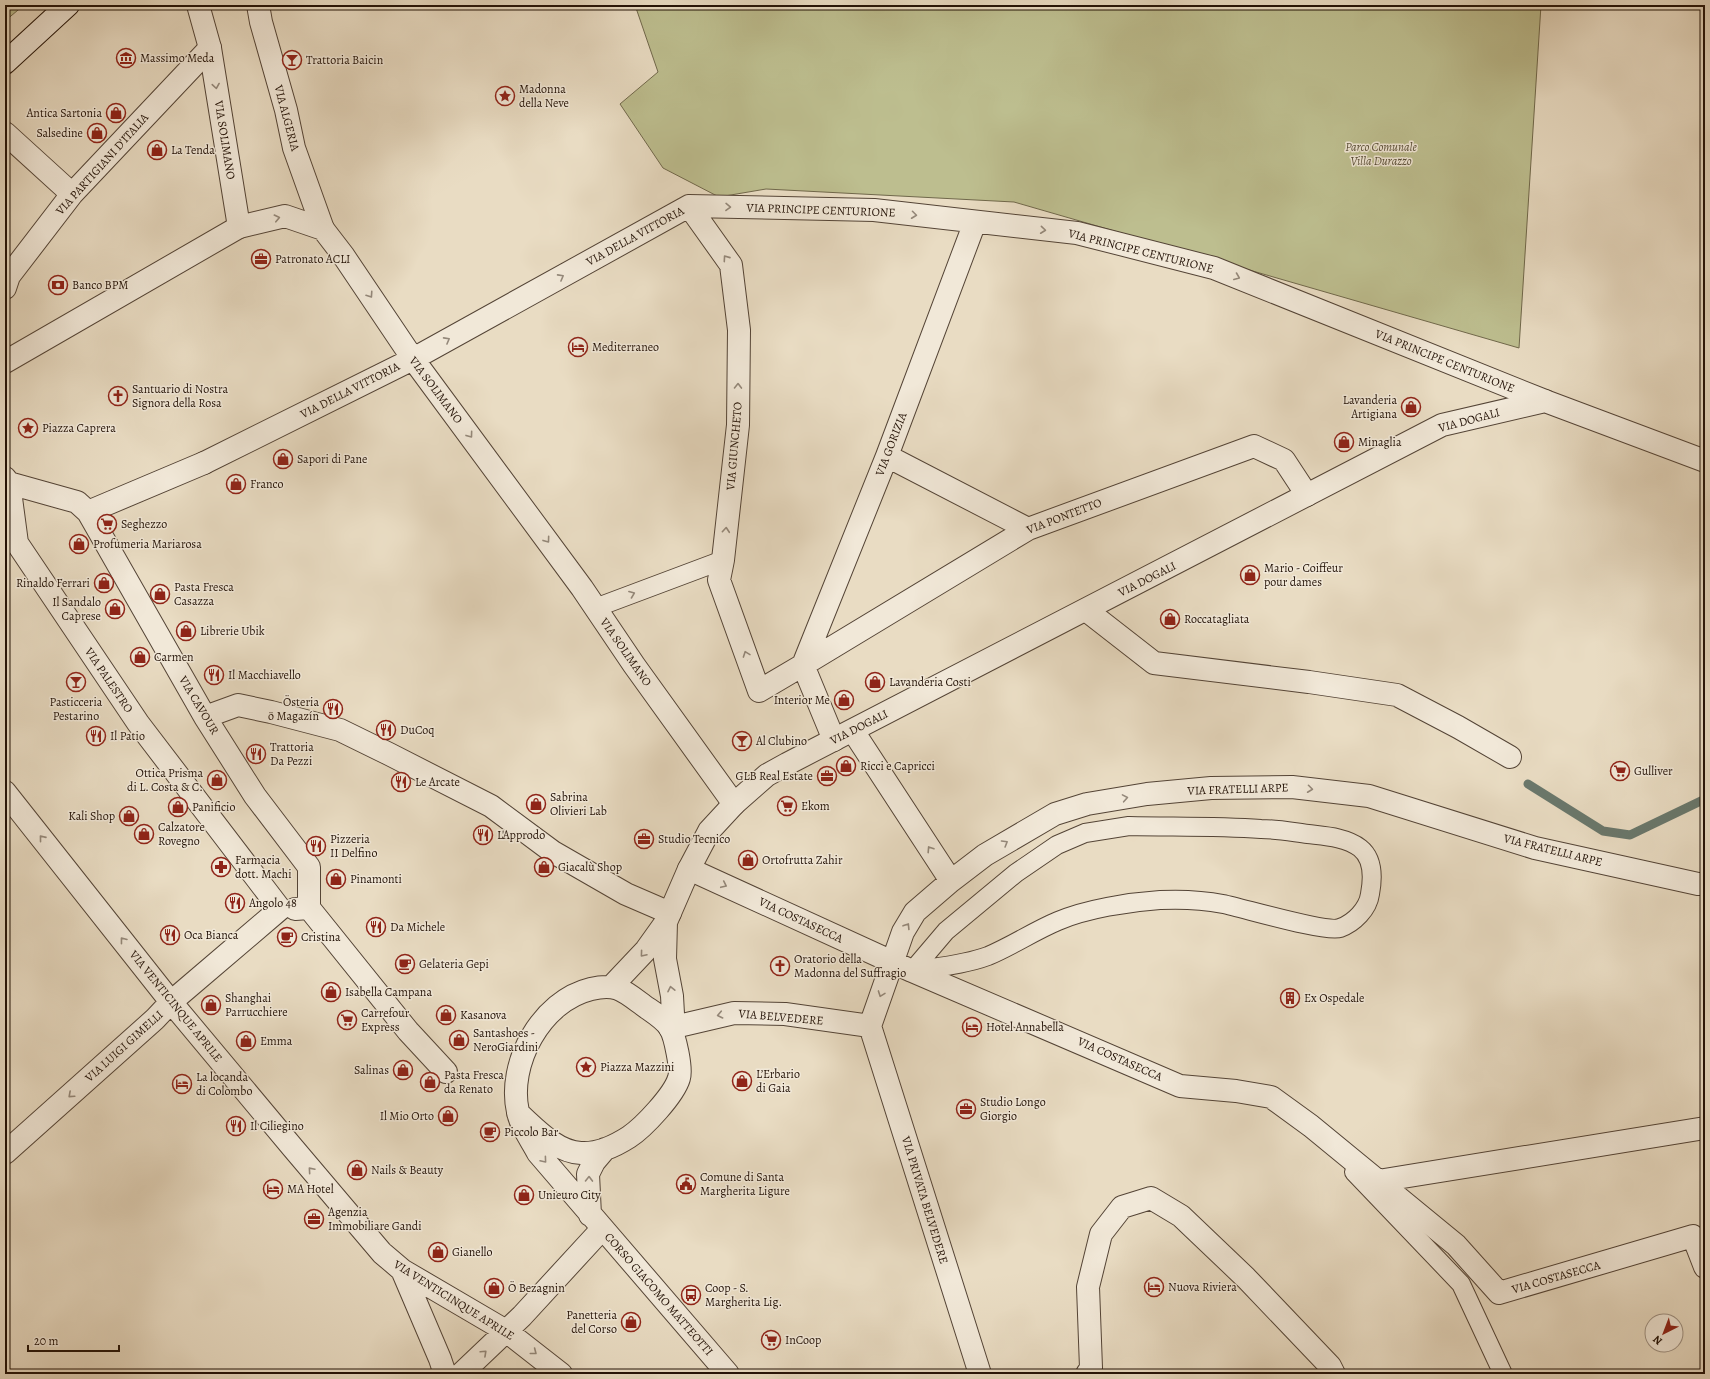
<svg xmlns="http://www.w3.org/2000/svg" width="1710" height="1379" font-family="Alegreya,serif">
  <rect width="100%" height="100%" fill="#e9dcc3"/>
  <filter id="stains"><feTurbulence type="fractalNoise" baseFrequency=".005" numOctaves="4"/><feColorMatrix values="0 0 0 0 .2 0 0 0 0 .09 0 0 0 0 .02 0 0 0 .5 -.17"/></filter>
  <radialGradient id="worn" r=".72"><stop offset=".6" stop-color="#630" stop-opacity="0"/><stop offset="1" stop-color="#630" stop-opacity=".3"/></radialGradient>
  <path fill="#bdbe8f" stroke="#70684b" d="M5 5H24L5 21Z
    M635 5H1541L1519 348 1014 202 766 189 719 197 663 168 620 104 658 72Z"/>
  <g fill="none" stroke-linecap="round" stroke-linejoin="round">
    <path stroke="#69786d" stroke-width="9" d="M1528 784 1603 831 1630 835 1705 799"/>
    <defs>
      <path id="service" d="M595 608 723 560
        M1129 826C1173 827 1217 826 1261 829 1277 829 1292 832 1308 834 1324 836 1346 837 1360 848 1374 859 1373 878 1370 894 1368 909 1354 923 1340 928 1326 933 1243 908 1223 904 1203 900 1181 899 1160 900 1129 902 1086 909 1058 921 1034 931 1012 946 988 956 964 965 936 967 912 971L946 931 1016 873 1057 845 1085 833Z
        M1354 1172 1461 1284 1503 1374"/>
      <path id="pedestrian" d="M258 5 261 22 286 110 294 148 323 229
        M5 133 72 194
        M5 288 9 276 72 194 210 48
        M5 362 239 227
        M5 478 9 483 17 543 138 723 280 909
        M9 483 77 502 88 512 205 717 255 796 309 867V908
        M88 512 204 463
        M205 717 238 705 271 712 340 730 389 754 491 806 553 852 626 894 670 913
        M295 909 309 908 408 1031 446 1072
        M171 1002 280 909"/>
      <path id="minor" d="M198 5 210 48 239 227 285 216 323 229 343 255 413 359 582 588 634 665 734 804
        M689 206 874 210 1077 233 1214 268 1545 401
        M689 206 731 265 739 330 738 425 723 560 719 580 759 691 803 665 834 740
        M887 456 1028 529
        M204 463 413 359 689 206
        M1086 610 1154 663 1309 682 1397 695 1458 727 1510 757
        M803 665 1028 529 1254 446 1284 460 1307 495
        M803 665 887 456 975 222
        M853 731 951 881
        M5 792 171 1002 293 1148 382 1253 402 1270 506 1331 561 1374
        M689 869 912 971 1180 1086 1236 1091 1271 1097 1311 1126 1456 1245 1499 1293 1693 1236 1705 1267
        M870 1026 903 932 915 912 951 881 985 855 1055 814 1087 804 1147 794 1211 788 1292 787 1369 796 1535 848 1698 884H1705
        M870 1026 980 1374
        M670 1028 734 1013 785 1014 870 1026
        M5 1153 155 1019 171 1002
        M1378 1181 1705 1128
        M402 1270 440 1359 445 1374
        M461 1374 522 1316 602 1229
        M1087 1374 1091 1368 1088 1287 1101 1234 1122 1207 1151 1198 1181 1216 1246 1278 1330 1366 1334 1374"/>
      <path id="tertiary" d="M612 986 646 950 666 922
        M670 1028 673 1014 672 996 665 959 666 922 689 869 709 831 734 804 767 775 787 764 1442 425 1545 401 1705 461
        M518 1113C535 1128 556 1152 581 1153 597 1154 615 1146 629 1137 644 1127 674 1095 679 1078 682 1069 675 1036 670 1028 665 1019 651 1011 643 1005 623 990 616 983 591 989 541 1001 507 1064 518 1112 520 1125 532 1141 538 1153L728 1374
        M590 1215 588 1174 594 1162 605 1149"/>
      <path id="secondary" d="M5 63 68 5"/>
    </defs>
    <use href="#service" stroke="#544436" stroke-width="20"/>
    <use href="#pedestrian" stroke="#544436" stroke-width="24"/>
    <use href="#minor" stroke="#544436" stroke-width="24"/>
    <use href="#tertiary" stroke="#544436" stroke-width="24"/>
    <use href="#secondary" stroke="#231207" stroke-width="24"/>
    <use href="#service" stroke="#f1e8d8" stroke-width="18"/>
    <use href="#pedestrian" stroke="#f1e8d8" stroke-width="22"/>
    <use href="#minor" stroke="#f1e8d8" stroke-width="22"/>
    <use href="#tertiary" stroke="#f1e8d8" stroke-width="22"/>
    <use href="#secondary" stroke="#f1e8d8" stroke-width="22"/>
  </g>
  <defs><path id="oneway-chevron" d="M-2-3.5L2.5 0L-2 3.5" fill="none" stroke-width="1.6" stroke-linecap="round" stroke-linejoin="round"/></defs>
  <g stroke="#94887a">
    <use href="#oneway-chevron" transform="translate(216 86) rotate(81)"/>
    <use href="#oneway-chevron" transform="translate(728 207) rotate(1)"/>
    <use href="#oneway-chevron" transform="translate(914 215) rotate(7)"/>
    <use href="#oneway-chevron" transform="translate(277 218) rotate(-13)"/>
    <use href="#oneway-chevron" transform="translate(1043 230) rotate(6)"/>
    <use href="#oneway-chevron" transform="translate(726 258) rotate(-125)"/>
    <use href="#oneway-chevron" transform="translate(561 277) rotate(-29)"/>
    <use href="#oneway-chevron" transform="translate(1237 277) rotate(22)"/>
    <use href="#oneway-chevron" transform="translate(370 295) rotate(56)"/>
    <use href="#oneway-chevron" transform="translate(447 340) rotate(-29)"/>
    <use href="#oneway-chevron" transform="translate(738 386) rotate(-89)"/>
    <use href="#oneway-chevron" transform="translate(470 435) rotate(54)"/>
    <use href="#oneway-chevron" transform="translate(726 530) rotate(-85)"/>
    <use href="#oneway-chevron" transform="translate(547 540) rotate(54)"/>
    <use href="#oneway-chevron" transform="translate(632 594) rotate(-21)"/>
    <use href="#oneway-chevron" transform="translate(746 654) rotate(-110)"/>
    <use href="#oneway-chevron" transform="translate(1310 789) rotate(7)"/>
    <use href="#oneway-chevron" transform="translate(1125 798) rotate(-10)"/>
    <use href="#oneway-chevron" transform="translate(42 838) rotate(-129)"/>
    <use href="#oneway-chevron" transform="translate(1005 843) rotate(-31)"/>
    <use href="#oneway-chevron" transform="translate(930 849) rotate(-123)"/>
    <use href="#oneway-chevron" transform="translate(724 885) rotate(25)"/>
    <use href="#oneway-chevron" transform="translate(907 926) rotate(-58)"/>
    <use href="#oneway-chevron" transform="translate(123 940) rotate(-128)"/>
    <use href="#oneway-chevron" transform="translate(643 954) rotate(130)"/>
    <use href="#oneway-chevron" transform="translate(671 989) rotate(-102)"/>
    <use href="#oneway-chevron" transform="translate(881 994) rotate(110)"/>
    <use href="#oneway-chevron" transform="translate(720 1015) rotate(168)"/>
    <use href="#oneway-chevron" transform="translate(71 1095) rotate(138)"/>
    <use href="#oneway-chevron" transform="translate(544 1160) rotate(50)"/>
    <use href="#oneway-chevron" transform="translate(311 1170) rotate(-131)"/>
    <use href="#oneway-chevron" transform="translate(589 1179) rotate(-89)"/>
    <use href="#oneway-chevron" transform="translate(534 1352) rotate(38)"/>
    <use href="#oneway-chevron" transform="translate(484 1353) rotate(-43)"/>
  </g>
  <defs>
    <symbol id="museum-ring" viewBox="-11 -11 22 22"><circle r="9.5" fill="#f1e8d8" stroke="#8f2418" stroke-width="1.5"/><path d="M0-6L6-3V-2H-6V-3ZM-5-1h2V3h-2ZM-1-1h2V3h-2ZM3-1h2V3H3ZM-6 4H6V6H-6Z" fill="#8f2418"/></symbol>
    <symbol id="bar-ring" viewBox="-11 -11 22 22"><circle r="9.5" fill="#f1e8d8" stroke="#8f2418" stroke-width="1.5"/><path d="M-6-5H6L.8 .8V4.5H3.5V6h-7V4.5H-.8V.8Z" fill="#8f2418"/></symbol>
    <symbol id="sight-ring" viewBox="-11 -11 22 22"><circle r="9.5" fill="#f1e8d8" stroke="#8f2418" stroke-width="1.5"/><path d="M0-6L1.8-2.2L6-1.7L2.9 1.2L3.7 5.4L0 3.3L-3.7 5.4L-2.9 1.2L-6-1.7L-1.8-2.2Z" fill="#8f2418"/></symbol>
    <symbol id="shop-ring" viewBox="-11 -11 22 22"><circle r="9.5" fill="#f1e8d8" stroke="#8f2418" stroke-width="1.5"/><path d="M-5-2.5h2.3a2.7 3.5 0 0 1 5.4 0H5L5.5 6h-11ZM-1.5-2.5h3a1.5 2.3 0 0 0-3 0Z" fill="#8f2418"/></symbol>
    <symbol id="office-ring" viewBox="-11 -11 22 22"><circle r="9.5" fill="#f1e8d8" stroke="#8f2418" stroke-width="1.5"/><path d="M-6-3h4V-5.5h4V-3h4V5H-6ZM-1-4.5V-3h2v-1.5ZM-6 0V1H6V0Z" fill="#8f2418"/></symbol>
    <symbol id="bank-ring" viewBox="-11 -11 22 22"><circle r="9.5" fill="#f1e8d8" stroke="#8f2418" stroke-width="1.5"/><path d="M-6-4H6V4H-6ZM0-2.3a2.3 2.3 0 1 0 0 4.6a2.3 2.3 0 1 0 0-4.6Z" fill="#8f2418"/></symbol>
    <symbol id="hotel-ring" viewBox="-11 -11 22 22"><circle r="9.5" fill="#f1e8d8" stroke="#8f2418" stroke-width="1.5"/><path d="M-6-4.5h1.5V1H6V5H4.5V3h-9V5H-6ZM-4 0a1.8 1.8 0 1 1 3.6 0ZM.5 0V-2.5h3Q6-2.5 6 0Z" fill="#8f2418"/></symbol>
    <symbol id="church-ring" viewBox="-11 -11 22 22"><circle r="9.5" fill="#f1e8d8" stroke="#8f2418" stroke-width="1.5"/><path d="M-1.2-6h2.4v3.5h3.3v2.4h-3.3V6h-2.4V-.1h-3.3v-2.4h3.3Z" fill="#8f2418"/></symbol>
    <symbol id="supermarket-ring" viewBox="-11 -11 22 22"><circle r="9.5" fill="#f1e8d8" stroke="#8f2418" stroke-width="1.5"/><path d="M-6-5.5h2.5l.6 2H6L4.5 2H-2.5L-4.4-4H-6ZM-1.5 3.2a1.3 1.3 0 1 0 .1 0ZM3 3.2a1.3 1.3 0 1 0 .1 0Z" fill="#8f2418"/></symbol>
    <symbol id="restaurant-ring" viewBox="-11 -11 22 22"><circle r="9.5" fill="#f1e8d8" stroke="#8f2418" stroke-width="1.5"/><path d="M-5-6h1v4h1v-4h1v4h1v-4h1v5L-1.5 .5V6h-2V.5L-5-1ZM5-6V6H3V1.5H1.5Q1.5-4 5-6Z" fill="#8f2418"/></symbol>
    <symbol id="pharmacy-ring" viewBox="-11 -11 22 22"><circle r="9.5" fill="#f1e8d8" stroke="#8f2418" stroke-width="1.5"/><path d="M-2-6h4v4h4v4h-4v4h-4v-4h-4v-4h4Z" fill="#8f2418"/></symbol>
    <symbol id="cafe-ring" viewBox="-11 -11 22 22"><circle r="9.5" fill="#f1e8d8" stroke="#8f2418" stroke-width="1.5"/><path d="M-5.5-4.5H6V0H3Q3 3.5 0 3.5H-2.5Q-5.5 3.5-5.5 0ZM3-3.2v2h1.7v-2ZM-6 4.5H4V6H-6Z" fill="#8f2418"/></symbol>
    <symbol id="building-ring" viewBox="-11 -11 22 22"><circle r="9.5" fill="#f1e8d8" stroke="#8f2418" stroke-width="1.5"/><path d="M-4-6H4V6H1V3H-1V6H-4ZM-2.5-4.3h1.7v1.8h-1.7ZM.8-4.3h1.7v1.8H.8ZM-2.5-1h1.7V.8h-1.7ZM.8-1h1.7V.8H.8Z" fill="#8f2418"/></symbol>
    <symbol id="civic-ring" viewBox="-11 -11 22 22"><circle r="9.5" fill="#f1e8d8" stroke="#8f2418" stroke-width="1.5"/><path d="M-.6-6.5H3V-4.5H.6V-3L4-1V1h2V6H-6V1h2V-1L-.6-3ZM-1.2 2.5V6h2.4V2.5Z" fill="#8f2418"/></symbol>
    <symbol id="bus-ring" viewBox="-11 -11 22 22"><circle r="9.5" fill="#f1e8d8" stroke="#8f2418" stroke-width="1.5"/><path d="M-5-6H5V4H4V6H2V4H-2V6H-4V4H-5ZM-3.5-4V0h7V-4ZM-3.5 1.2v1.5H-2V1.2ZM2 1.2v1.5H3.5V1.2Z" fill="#8f2418"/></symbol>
  </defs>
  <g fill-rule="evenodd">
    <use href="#museum-ring" x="115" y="47" width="22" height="22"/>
    <use href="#bar-ring" x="281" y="49" width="22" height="22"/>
    <use href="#sight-ring" x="494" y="85" width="22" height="22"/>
    <use href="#shop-ring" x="105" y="102" width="22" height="22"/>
    <use href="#shop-ring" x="86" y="122" width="22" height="22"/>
    <use href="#shop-ring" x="146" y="139" width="22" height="22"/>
    <use href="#office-ring" x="250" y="248" width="22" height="22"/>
    <use href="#bank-ring" x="47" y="274" width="22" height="22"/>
    <use href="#hotel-ring" x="567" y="336" width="22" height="22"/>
    <use href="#church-ring" x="107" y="385" width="22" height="22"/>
    <use href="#shop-ring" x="1400" y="396" width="22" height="22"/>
    <use href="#sight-ring" x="17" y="417" width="22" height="22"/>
    <use href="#shop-ring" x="1333" y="431" width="22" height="22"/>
    <use href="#shop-ring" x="272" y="448" width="22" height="22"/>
    <use href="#shop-ring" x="225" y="473" width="22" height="22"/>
    <use href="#supermarket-ring" x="96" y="513" width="22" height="22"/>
    <use href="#shop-ring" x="68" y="533" width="22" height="22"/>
    <use href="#shop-ring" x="1239" y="564" width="22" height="22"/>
    <use href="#shop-ring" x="93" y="572" width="22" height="22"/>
    <use href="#shop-ring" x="149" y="583" width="22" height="22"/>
    <use href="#shop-ring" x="104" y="598" width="22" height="22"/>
    <use href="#shop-ring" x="1159" y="608" width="22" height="22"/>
    <use href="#shop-ring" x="175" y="620" width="22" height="22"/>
    <use href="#shop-ring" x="129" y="646" width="22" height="22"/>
    <use href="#restaurant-ring" x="203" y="664" width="22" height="22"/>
    <use href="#bar-ring" x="65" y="671" width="22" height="22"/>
    <use href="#shop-ring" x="864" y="671" width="22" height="22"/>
    <use href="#shop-ring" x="833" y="689" width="22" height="22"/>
    <use href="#restaurant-ring" x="322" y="698" width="22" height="22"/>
    <use href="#restaurant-ring" x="375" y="719" width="22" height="22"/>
    <use href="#restaurant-ring" x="85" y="725" width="22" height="22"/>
    <use href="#bar-ring" x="731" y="730" width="22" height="22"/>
    <use href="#restaurant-ring" x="245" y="743" width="22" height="22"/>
    <use href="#shop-ring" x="835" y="755" width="22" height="22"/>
    <use href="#supermarket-ring" x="1609" y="760" width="22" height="22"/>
    <use href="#office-ring" x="816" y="765" width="22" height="22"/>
    <use href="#shop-ring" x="206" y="769" width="22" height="22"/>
    <use href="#restaurant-ring" x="390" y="771" width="22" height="22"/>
    <use href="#shop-ring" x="525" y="793" width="22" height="22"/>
    <use href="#supermarket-ring" x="776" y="795" width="22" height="22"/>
    <use href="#shop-ring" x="167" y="796" width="22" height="22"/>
    <use href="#shop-ring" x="118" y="805" width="22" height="22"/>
    <use href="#shop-ring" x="133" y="823" width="22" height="22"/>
    <use href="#restaurant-ring" x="472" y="824" width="22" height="22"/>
    <use href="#office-ring" x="633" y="828" width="22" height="22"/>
    <use href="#restaurant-ring" x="305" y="835" width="22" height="22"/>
    <use href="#shop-ring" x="737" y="849" width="22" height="22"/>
    <use href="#pharmacy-ring" x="210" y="856" width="22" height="22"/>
    <use href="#shop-ring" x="533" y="856" width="22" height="22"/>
    <use href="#shop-ring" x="325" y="868" width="22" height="22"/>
    <use href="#restaurant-ring" x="224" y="892" width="22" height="22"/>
    <use href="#restaurant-ring" x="365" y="916" width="22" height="22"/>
    <use href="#restaurant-ring" x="159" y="924" width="22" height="22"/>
    <use href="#cafe-ring" x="276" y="926" width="22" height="22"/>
    <use href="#cafe-ring" x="394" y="953" width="22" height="22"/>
    <use href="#church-ring" x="769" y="955" width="22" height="22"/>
    <use href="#shop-ring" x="320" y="981" width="22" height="22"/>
    <use href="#building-ring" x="1279" y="987" width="22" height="22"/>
    <use href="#shop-ring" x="200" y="994" width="22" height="22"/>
    <use href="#shop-ring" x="435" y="1004" width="22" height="22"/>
    <use href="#supermarket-ring" x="336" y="1009" width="22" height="22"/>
    <use href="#hotel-ring" x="961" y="1016" width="22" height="22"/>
    <use href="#shop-ring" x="448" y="1029" width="22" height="22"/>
    <use href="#shop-ring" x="235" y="1030" width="22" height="22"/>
    <use href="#sight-ring" x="575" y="1056" width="22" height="22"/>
    <use href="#shop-ring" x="392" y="1059" width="22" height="22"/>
    <use href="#shop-ring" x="731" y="1070" width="22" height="22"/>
    <use href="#shop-ring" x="419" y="1071" width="22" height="22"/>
    <use href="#hotel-ring" x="171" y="1073" width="22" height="22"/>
    <use href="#office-ring" x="955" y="1098" width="22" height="22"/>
    <use href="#shop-ring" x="437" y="1105" width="22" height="22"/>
    <use href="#restaurant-ring" x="225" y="1115" width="22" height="22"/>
    <use href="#cafe-ring" x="479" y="1121" width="22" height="22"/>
    <use href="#shop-ring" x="346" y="1159" width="22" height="22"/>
    <use href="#civic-ring" x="675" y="1173" width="22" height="22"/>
    <use href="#hotel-ring" x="262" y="1178" width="22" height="22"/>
    <use href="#shop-ring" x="513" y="1184" width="22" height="22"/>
    <use href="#office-ring" x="303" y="1208" width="22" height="22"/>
    <use href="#shop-ring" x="427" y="1241" width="22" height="22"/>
    <use href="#hotel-ring" x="1143" y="1276" width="22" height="22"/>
    <use href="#shop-ring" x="483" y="1277" width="22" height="22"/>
    <use href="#bus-ring" x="680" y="1284" width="22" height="22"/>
    <use href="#shop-ring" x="620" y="1311" width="22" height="22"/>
    <use href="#supermarket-ring" x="760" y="1329" width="22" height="22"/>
  </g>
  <g text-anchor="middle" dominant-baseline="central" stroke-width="3" stroke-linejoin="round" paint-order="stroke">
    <g font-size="12" fill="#231207" stroke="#f1e8d8" text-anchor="start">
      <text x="140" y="58">Massimo Meda</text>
      <text x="306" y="60">Trattoria Baicin</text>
      <text x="519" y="89">Madonna<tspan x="519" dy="14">della Neve</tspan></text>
      <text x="102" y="113" text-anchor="end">Antica Sartonia</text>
      <text x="83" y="133" text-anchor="end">Salsedine</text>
      <text x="171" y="150">La Tenda</text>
      <text x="275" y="259">Patronato ACLI</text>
      <text x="72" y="285">Banco BPM</text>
      <text x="592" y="347">Mediterraneo</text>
      <text x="132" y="389">Santuario di Nostra<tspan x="132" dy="14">Signora della Rosa</tspan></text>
      <text x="1397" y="400" text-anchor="end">Lavanderia<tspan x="1397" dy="14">Artigiana</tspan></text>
      <text x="42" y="428">Piazza Caprera</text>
      <text x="1358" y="442">Minaglia</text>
      <text x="297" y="459">Sapori di Pane</text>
      <text x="250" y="484">Franco</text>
      <text x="121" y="524">Seghezzo</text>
      <text x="93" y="544">Profumeria Mariarosa</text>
      <text x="1264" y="568">Mario - Coiffeur<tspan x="1264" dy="14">pour dames</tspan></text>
      <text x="90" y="583" text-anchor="end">Rinaldo Ferrari</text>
      <text x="174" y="587">Pasta Fresca<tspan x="174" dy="14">Casazza</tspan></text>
      <text x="101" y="602" text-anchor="end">Il Sandalo<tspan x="101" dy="14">Caprese</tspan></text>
      <text x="1184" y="619">Roccatagliata</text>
      <text x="200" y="631">Librerie Ubik</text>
      <text x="154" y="657">Carmen</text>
      <text x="228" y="675">Il Macchiavello</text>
      <text x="889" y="682">Lavanderia Costi</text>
      <text x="830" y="700" text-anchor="end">Interior Me</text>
      <text x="76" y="702" text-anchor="middle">Pasticceria<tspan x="76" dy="14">Pestarino</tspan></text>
      <text x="319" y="702" text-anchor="end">Österia<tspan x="319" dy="14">ö Magazín</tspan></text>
      <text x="400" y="730">DuCoq</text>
      <text x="110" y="736">Il Patio</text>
      <text x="756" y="741">Al Clubino</text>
      <text x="270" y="747">Trattoria<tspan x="270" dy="14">Da Pezzi</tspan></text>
      <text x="860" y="766">Ricci e Capricci</text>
      <text x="1634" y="771">Gulliver</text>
      <text x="203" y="773" text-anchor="end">Ottica Prisma<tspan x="203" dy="14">di L. Costa &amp; C.</tspan></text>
      <text x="813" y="776" text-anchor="end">GLB Real Estate</text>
      <text x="415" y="782">Le Arcate</text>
      <text x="550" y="797">Sabrina<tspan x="550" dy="14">Olivieri Lab</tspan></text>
      <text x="801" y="806">Ekom</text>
      <text x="192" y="807">Panificio</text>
      <text x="115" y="816" text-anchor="end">Kali Shop</text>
      <text x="158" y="827">Calzatore<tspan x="158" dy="14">Rovegno</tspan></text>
      <text x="497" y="835">L'Approdo</text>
      <text x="330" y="839">Pizzeria<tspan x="330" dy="14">II Delfino</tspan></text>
      <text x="658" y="839">Studio Tecnico</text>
      <text x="235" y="860">Farmacia<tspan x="235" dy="14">dott. Machi</tspan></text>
      <text x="762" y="860">Ortofrutta Zahir</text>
      <text x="558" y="867">Giacalù Shop</text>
      <text x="350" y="879">Pinamonti</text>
      <text x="249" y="903">Angolo 48</text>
      <text x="390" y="927">Da Michele</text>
      <text x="184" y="935">Oca Bianca</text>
      <text x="301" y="937">Cristina</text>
      <text x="794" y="959">Oratorio della<tspan x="794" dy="14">Madonna del Suffragio</tspan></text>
      <text x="419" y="964">Gelateria Gepi</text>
      <text x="345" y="992">Isabella Campana</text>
      <text x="225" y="998">Shanghai<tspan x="225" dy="14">Parrucchiere</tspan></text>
      <text x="1304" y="998">Ex Ospedale</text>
      <text x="361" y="1013">Carrefour<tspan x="361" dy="14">Express</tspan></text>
      <text x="460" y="1015">Kasanova</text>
      <text x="986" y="1027">Hotel Annabella</text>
      <text x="473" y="1033">Santashoes -<tspan x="473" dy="14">NeroGiardini</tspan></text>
      <text x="260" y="1041">Emma</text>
      <text x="600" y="1067">Piazza Mazzini</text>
      <text x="389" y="1070" text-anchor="end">Salinas</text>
      <text x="756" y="1074">L’Erbario<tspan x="756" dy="14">di Gaia</tspan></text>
      <text x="444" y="1075">Pasta Fresca<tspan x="444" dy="14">da Renato</tspan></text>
      <text x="196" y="1077">La locanda<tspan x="196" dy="14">di Colombo</tspan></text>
      <text x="980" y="1102">Studio Longo<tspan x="980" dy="14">Giorgio</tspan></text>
      <text x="434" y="1116" text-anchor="end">Il Mio Orto</text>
      <text x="250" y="1126">Il Ciliegino</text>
      <text x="504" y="1132">Piccolo Bar</text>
      <text x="371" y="1170">Nails &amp; Beauty</text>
      <text x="700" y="1177">Comune di Santa<tspan x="700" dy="14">Margherita Ligure</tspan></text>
      <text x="287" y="1189">MA Hotel</text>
      <text x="538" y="1195">Unieuro City</text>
      <text x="328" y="1212">Agenzia<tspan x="328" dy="14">Immobiliare Gandi</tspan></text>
      <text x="452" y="1252">Gianello</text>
      <text x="1168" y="1287">Nuova Riviera</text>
      <text x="508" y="1288">Ö Bezagnin</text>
      <text x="705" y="1288">Coop - S.<tspan x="705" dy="14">Margherita Lig.</tspan></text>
      <text x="617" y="1315" text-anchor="end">Panetteria<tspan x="617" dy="14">del Corso</tspan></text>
      <text x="785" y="1340">InCoop</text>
    </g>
    <g font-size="12" fill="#231207" stroke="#f1e8d8">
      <text transform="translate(287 118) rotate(75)">VIA ALGERIA</text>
      <text transform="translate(225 140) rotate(81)">VIA SOLIMANO</text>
      <text transform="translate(102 164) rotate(-48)">VIA PARTIGIANI D'ITALIA</text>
      <text transform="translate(821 210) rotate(2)">VIA PRINCIPE CENTURIONE</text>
      <text transform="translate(635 236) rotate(-29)">VIA DELLA VITTORIA</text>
      <text transform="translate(1141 251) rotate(14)">VIA PRINCIPE CENTURIONE</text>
      <text transform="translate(1445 361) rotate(22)">VIA PRINCIPE CENTURIONE</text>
      <text transform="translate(350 390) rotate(-27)">VIA DELLA VITTORIA</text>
      <text transform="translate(436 390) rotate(53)">VIA SOLIMANO</text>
      <text transform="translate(1469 420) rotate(-15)">VIA DOGALI</text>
      <text transform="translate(891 444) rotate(-69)">VIA GORIZIA</text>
      <text transform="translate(734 446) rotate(-85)">VIA GIUNCHETO</text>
      <text transform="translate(1064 516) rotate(-21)">VIA PONTETTO</text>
      <text transform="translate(1147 579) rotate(-27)">VIA DOGALI</text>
      <text transform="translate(626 652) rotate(55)">VIA SOLIMANO</text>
      <text transform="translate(109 680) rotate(56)">VIA PALESTRO</text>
      <text transform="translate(199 705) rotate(59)">VIA CAVOUR</text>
      <text transform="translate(859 727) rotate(-27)">VIA DOGALI</text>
      <text transform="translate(1238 789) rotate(-2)">VIA FRATELLI ARPE</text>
      <text transform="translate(1553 850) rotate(14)">VIA FRATELLI ARPE</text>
      <text transform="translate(801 920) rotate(25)">VIA COSTASECCA</text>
      <text transform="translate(176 1006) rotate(51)">VIA VENTICINQUE APRILE</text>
      <text transform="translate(781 1017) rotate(5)">VIA BELVEDERE</text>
      <text transform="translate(124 1046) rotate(-42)">VIA LUIGI GIMELLI</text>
      <text transform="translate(1120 1059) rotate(24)">VIA COSTASECCA</text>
      <text transform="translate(925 1200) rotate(73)">VIA PRIVATA BELVEDERE</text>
      <text transform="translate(1556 1277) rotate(-16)">VIA COSTASECCA</text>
      <text transform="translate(659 1294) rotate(49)">CORSO GIACOMO MATTEOTTI</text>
      <text transform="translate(454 1300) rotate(32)">VIA VENTICINQUE APRILE</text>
    </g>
    <g font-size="12" font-style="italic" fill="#594e37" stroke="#f1e8d8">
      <text x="1381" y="147">Parco Comunale<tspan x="1381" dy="14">Villa Durazzo</tspan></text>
    </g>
  </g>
  <rect width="1710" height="1379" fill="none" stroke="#e9dcc3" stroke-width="20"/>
  <rect x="6" y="6" width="1698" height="1367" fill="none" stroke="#231207" stroke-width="2"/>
  <rect x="10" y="10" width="1690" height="1359" fill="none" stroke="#231207"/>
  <g transform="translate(1664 1333) rotate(222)"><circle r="19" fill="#f1e8d8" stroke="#9f9284"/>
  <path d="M0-3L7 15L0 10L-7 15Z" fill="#8f2418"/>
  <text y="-6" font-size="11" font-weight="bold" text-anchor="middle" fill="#231207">N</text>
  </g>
  <path d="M28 1345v6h91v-6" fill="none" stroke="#231207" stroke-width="2"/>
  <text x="34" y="1345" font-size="12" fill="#231207" stroke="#f1e8d8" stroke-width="3" paint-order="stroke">20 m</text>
  <rect width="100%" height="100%" filter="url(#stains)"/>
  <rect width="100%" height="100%" fill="url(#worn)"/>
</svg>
